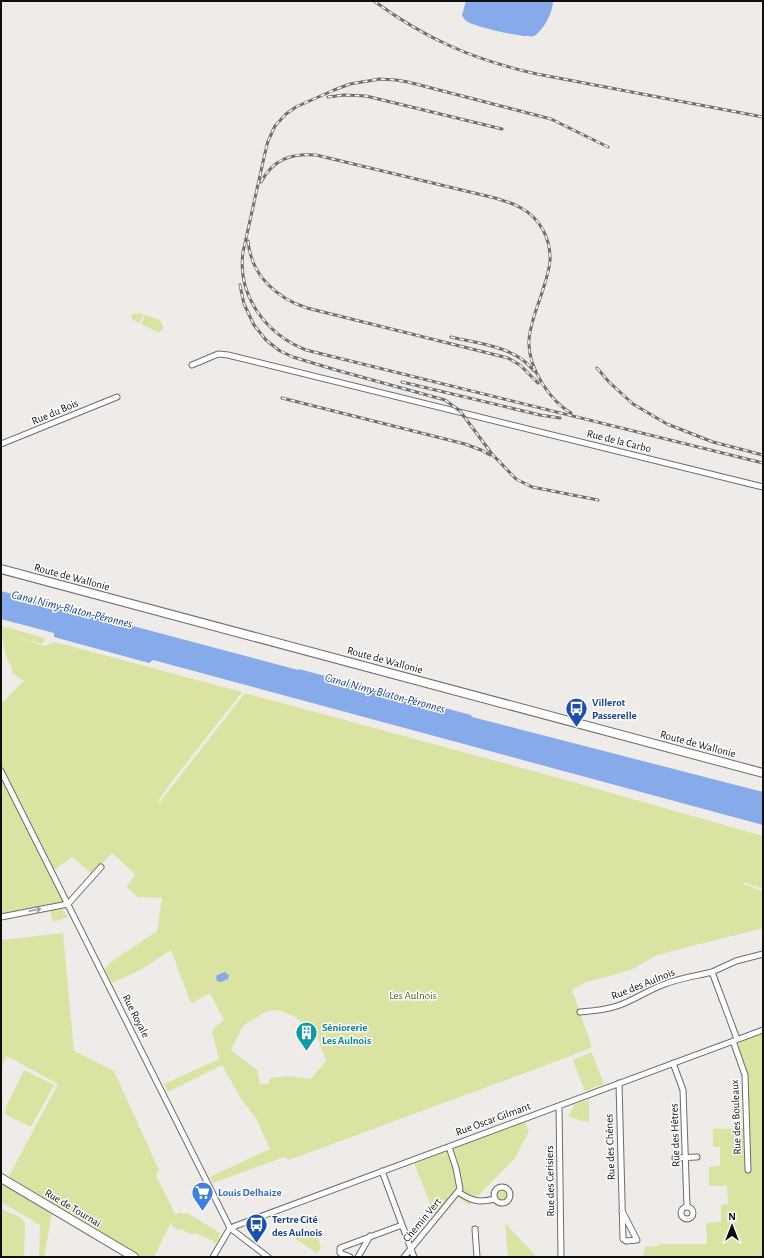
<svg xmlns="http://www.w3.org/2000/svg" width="764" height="1258" font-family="'Alegreya Sans',sans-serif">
  <rect width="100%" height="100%" fill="#efebe8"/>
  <path fill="#dae3a1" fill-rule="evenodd" d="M134 313 144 314 139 323 132 319 131 316Z
    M145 315 160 320 163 327 161 332H158L141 324Z
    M1 626 46 638 42 644 18 638 44 646 55 642 242 692 169 785 159 800V803L245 693 555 777 763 836V889L745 882 743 884 763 891V928L657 955 631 970 586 982 572 990 592 1047 568 1057 289 1160 284 1157 213 1183 210 1177 270 1149 257 1120 240 1097 222 1065 168 1092 164 1084 219 1059 212 1032 215 1027 224 1020 210 993 193 1003 190 1001 171 950 142 969 112 983 105 969 111 962 157 931 162 898 138 897 127 887 135 874 112 853 92 874 72 857 53 871 1 768V704L24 681 12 673C13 666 9 664 7 658 4 650 1 634 1 626ZM279 1010 295 1017 317 1036 326 1061 311 1079 289 1076 270 1078 268 1084H260L258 1071 231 1050 243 1026 267 1011Z
    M1 775 66 903 1 915Z
    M62 909 68 917 53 922 50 911Z
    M63 933 74 1051 114 1071 159 1170 156 1176 175 1213 174 1216 180 1212 183 1214 187 1213 220 1233 218 1241 214 1244 213 1241 196 1233 190 1234 182 1229 177 1230 172 1226 171 1222 154 1257H137L7 1180 58 1084 7 1056 1 1067V940Z
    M763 1033V1257H643L645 1247 659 1246V1244H707L706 1223 721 1222V1205L728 1204 727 1186H709V1167L720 1166V1147H713V1129L749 1128 748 1072 737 1043Z
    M590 1053H592L604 1084 585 1091 573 1060Z
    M24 1070 54 1085 31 1127 5 1114 6 1107Z
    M589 1100V1122L582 1121 568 1116 575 1104Z
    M525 1121 529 1131 515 1158 469 1205 454 1194 437 1214 433 1211 414 1163Z
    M5 1184 52 1213 44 1257H39L40 1225 1 1202V1187Z
    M497 1195a6 6 0 1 1 12 0a6 6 0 1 1-12 0Z
    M2 1209 21 1218 25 1223 24 1252 25 1257H1Z
    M505 1223 537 1257H508Z
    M315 1229 321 1247 317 1253 294 1238V1236Z"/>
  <path fill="#87abea" d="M466 1H553C553 12 544 30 534 36 528 39 476 27 468 22 466 21 463 18 462 15Z
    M1 591 298 670 299 669 471 715 472 717 763 792V825L153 660 149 663 54 637V633L1 619Z
    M225 972 229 975 228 979 221 982 217 981 216 977 217 975Z"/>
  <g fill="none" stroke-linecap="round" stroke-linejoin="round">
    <defs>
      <path id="minor" d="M192 365 218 354 228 355 763 487
        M1 444 117 397
        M1 771 230 1228 268 1257
        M1 917 68 904 101 867
        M712 972 736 961 763 954
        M580 1012C593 1011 605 1010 617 1006 633 1001 648 990 665 984 680 978 696 976 712 972L737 1039
        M733 1041 745 1075 748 1170
        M673 1063 683 1090 687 1207
        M619 1083 623 1239 626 1241 637 1240 622 1211
        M559 1106 561 1257
        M675 1158 697 1157
        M382 1171 414 1257
        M494 1195a8 8 0 1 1 16 0a8 8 0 1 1-16 0Z
        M458 1192C472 1201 478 1203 495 1199
        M681 1213a6 6 0 1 1 12 0a6 6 0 1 1-12 0Z
        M230 1228 763 1030
        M475 1229 477 1257
        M213 1257 230 1228
        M350 1257 340 1253V1248L402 1225
        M358 1257 370 1236
        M404 1257 460 1189 456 1168 449 1147"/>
      <path id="primary" d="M1 569 763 773
        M1 1178 134 1257"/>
    </defs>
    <use href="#minor" stroke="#6f6c6a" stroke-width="7"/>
    <use href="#primary" stroke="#6f6c6a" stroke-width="10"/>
    <use href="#minor" stroke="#fff" stroke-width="5"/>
    <use href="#primary" stroke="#fff" stroke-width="8"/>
    <defs>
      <path id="rail" d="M374 1C426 39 474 60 537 74L763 117
        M328 97 344 95 366 96 502 129
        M608 147 551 119 408 82 396 80 380 79 350 84 334 90 296 107 286 114 275 126 268 141 265 153 243 252C237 296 266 334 306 350L763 463
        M261 182C273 159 292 153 316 155L495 198C504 201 513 203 521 208 540 218 551 239 550 261 549 273 544 285 541 296 536 310 530 325 529 340 528 355 534 370 542 383 550 396 559 406 571 413
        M248 241C251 275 276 298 307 308L508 358 520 365 538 383
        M240 285 244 304 254 325 266 340 280 351 293 357 336 370 445 400 460 411 492 454 516 479 532 487 598 500
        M451 337C479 344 515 346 534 371
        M597 368 609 382 633 404 667 424 713 442 763 455
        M402 382 540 415 560 418
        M282 398 465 444 481 450 490 455"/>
    </defs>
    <use href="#rail" stroke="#726f6d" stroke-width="3"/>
    <use href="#rail" stroke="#fff" stroke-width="1.5" stroke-dasharray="4.5" stroke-linecap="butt"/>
  </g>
  <defs><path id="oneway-shaft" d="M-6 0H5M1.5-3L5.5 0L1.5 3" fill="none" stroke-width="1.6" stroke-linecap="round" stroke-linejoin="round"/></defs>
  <use stroke="#9f9f9e" href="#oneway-shaft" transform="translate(35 910) rotate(-11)"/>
  <defs>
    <symbol id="bus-pin" viewBox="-11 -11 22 30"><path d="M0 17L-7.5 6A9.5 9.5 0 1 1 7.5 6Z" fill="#1a4fb4" stroke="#fff"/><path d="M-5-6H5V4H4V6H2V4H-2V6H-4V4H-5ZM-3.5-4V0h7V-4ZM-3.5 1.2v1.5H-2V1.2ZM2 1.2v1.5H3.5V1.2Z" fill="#fff"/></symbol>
    <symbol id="building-pin" viewBox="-11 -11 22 30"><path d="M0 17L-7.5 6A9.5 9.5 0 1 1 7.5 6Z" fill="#0f9aa8" stroke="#fff"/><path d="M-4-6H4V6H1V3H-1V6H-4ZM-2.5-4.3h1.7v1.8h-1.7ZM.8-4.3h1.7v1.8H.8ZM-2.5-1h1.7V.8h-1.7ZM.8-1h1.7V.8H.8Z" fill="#fff"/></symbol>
    <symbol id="supermarket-pin" viewBox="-11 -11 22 30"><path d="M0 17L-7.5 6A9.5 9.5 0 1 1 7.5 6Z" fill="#3f7fe0" stroke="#fff"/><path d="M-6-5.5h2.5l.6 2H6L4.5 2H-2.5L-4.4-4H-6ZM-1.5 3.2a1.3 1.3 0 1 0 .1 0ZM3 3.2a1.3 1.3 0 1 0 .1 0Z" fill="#fff"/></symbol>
  </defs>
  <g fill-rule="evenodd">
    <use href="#bus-pin" x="564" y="696" width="25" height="34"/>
    <use href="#building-pin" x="294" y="1020" width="25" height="34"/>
    <use href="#supermarket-pin" x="190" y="1180" width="25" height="34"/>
    <use href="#bus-pin" x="244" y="1212" width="25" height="34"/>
  </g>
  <g text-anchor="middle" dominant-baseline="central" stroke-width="3" stroke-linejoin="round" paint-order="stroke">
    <g font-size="11" fill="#0f0e0d" stroke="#fff">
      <text transform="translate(55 412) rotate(-23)">Rue du Bois</text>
      <text transform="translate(619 441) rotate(14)">Rue de la Carbo</text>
      <text transform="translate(72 577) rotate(15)">Route de Wallonie</text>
      <text transform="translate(385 660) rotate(15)">Route de Wallonie</text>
      <text transform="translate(698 744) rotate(15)">Route de Wallonie</text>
      <text transform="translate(643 984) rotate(-22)">Rue des Aulnois</text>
      <text transform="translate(136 1016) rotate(63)">Rue Royale</text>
      <text transform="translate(736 1117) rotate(-92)">Rue des Bouleaux</text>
      <text transform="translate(493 1119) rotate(-20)">Rue Oscar Gilmant</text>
      <text transform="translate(675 1135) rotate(-92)">Rue des Hêtres</text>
      <text transform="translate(610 1147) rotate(-92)">Rue des Chênes</text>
      <text transform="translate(550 1181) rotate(-91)">Rue des Cerisiers</text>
      <text transform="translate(73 1208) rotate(31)">Rue de Tournai</text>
      <text transform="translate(422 1220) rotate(-50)">Chemin Vert</text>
    </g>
    <g font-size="11" font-weight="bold" fill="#164399" stroke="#fff" text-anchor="start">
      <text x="592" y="702">Villerot<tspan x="592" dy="13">Passerelle</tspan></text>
      <text x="272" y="1219">Tertre Cité<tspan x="272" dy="13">des Aulnois</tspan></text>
    </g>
    <g font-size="11" fill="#545a23" stroke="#fff">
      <text x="413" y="995">Les Aulnois</text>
    </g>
    <g font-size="11" font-weight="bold" fill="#0d838f" stroke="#fff" text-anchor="start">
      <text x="322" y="1027">Séniorerie<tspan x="322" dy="13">Les Aulnois</tspan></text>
    </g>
    <g font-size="11" font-weight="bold" fill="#366cbe" stroke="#fff" text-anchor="start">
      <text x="218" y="1192">Louis Delhaize</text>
    </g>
    <g font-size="12" font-style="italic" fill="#163d86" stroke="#fff">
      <text transform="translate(72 609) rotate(14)">Canal Nimy-Blaton-Péronnes</text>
      <text transform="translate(385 693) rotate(15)">Canal Nimy-Blaton-Péronnes</text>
    </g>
  </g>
  <rect width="764" height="1258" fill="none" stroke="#0f0e0d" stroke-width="4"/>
  <g transform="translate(732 1226)" stroke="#ffffff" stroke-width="3" paint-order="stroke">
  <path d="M0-3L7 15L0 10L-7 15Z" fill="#0f0e0d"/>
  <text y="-6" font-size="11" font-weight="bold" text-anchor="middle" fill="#0f0e0d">N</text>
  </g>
</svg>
